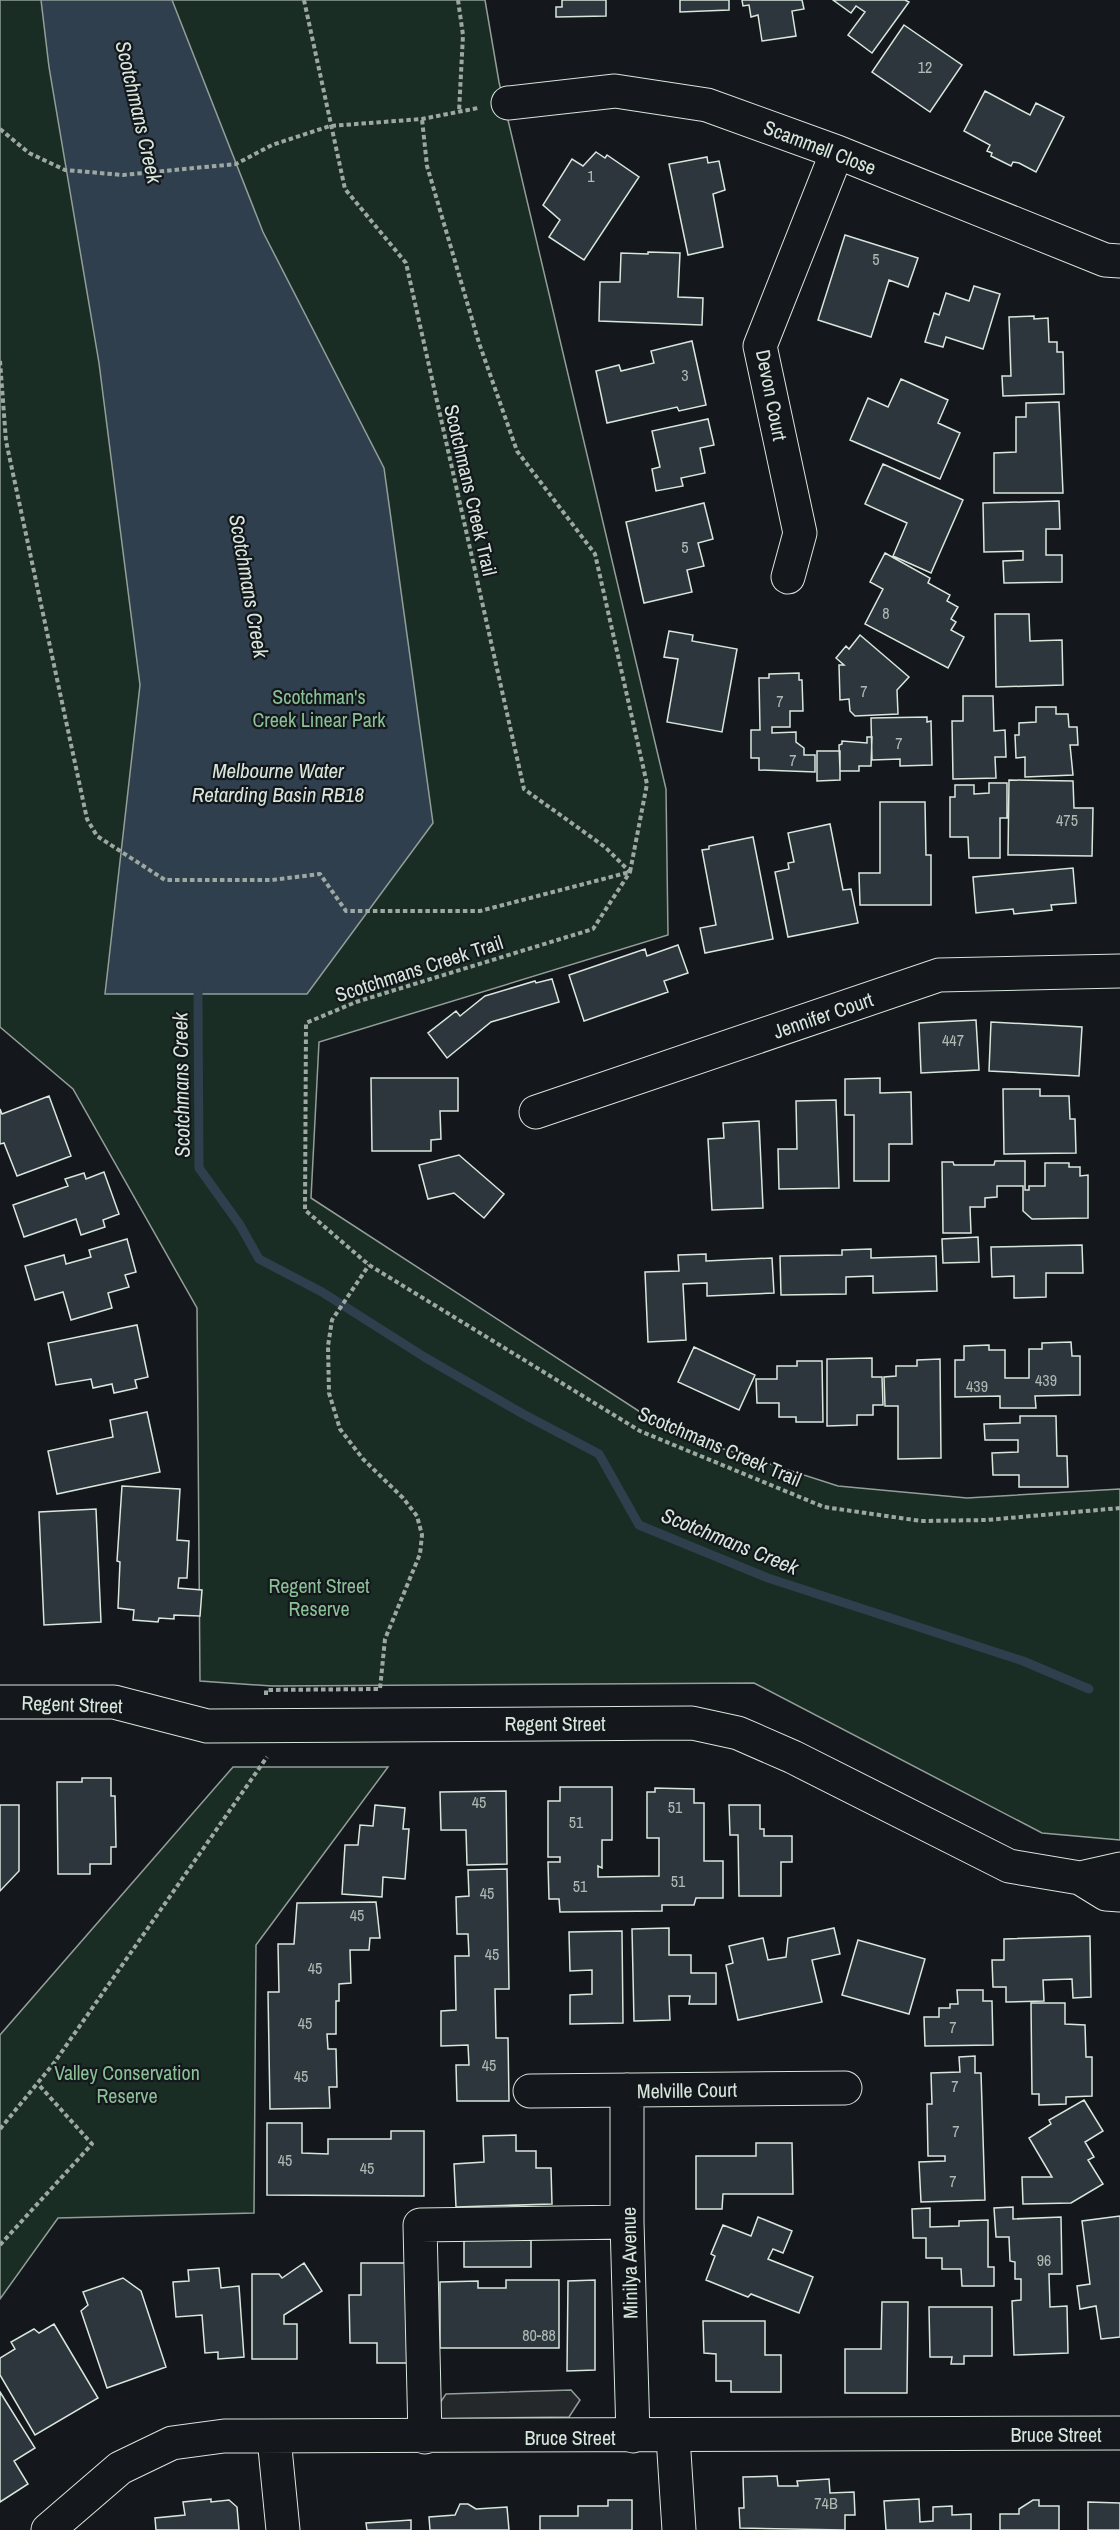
<svg xmlns="http://www.w3.org/2000/svg" width="1120" height="2530" font-family="'Archivo Narrow',sans-serif">
  <rect width="100%" height="100%" fill="#14181c"/>
  <path fill="#1a2d24" stroke="#939e99" stroke-width="1.5" d="M0 0H485L499 82 666 789 668 935 319 1042 311 1198 671 1432 838 1486 967 1498 1120 1489V1840L1042 1833 754 1683 272 1686 200 1681 197 1308 73 1089 0 1027Z
    M233 1767H388L256 1945 254 2213 58 2218 0 2299V2035Z"/>
  <path fill="#24282b" stroke="#939e99" stroke-width="1.5" d="M571 2390 580 2400 569 2417 429 2419 446 2394Z"/>
  <path fill="#2f3f4d" stroke="#939e99" stroke-width="1.5" d="M41 0H172L263 232 384 468 433 823 307 994H105L140 685 99 363 49 67Z"/>
  <g fill="none" stroke-linecap="round" stroke-linejoin="round">
    <path stroke="#2f3f4d" stroke-width="9" d="M200 982 198 994 199 1168 240 1225 259 1259 322 1292 426 1358 523 1414 599 1454 639 1525 768 1578 1023 1661 1089 1689"/>
  </g>
  <path fill="#2c363c" stroke="#d8e6dc" stroke-width="1.5" d="M562 0H606V16L556 17V7H562Z
    M680 0H729V10L680 12Z
    M742 0H802L804 9 792 11 796 36 762 41 758 15 751 17 749 5 743 6Z
    M833 0H905L909 2 872 53 848 35 865 12 856 6 851 13Z
    M904 25 962 65 930 112 872 72Z
    M985 91 1030 115 1036 103 1064 117 1036 172 1019 163 1013 162 1011 166 991 156 992 153 987 151 990 145 964 131Z
    M596 152 605 158 607 155 639 177 584 260 549 237 560 220 543 205 572 159 583 166Z
    M707 157 708 163 719 161 725 190 713 194 723 247 688 255 669 164Z
    M845 235 918 258 908 287 889 280 871 337 818 320Z
    M648 252 680 253 678 297 703 298 702 325 599 321 600 282H620L621 253 648 254Z
    M974 286 1000 294 983 349 946 337 943 347 925 342 934 313 939 315 946 293 969 301Z
    M1034 316V319L1048 318 1049 342H1057V352H1063L1064 394 1003 396 1002 376H1011L1009 317Z
    M692 341 706 405 679 411 677 407 607 423 596 371 619 365 621 371 654 363 651 351Z
    M901 379 948 400 938 423 960 433 940 479 850 440 868 398 888 407Z
    M1059 402 1063 493H994V453L1016 452V417H1026V403Z
    M708 419 714 445 700 448 705 473 681 478 683 486 656 491 652 469 660 467 652 431Z
    M883 464 963 500 931 573 893 556 907 523 865 504Z
    M1059 501 1060 529H1046V555H1062V582L1004 583 1003 561 1023 560V551L984 552 983 503Z
    M704 503 713 539 698 543 704 566 687 570 692 592 644 603 626 522Z
    M885 553 930 578 928 583 950 595 947 601 958 607 951 619 956 622 951 630 964 637 948 668 865 624 883 589 870 582Z
    M995 614H1029L1030 641 1062 640 1063 685 996 687Z
    M669 631 693 635 692 641 737 649 722 732 667 722 678 659 664 657Z
    M860 635 909 677 897 690 898 714 855 716 850 711 849 699 840 700 839 665H844L836 658 846 646 849 649Z
    M799 673V680H802L803 711H790V727H772V733L796 732V742L804 748V755H815V772L759 770V758H751V730H760L759 678H769V674Z
    M963 696H993L994 731 1005 730 1006 757H995L996 778 953 779 952 721H963Z
    M1036 707H1056V714H1068L1069 727H1077L1078 745H1070L1073 775 1025 777V757L1016 758 1015 735H1019V723L1036 722Z
    M927 717V722L931 721 932 765 900 766V759L872 760 871 718Z
    M867 737H872L871 766H859V771H840L839 745 842 744V741L867 743Z
    M817 751H840V780L817 781Z
    M1009 780 1073 781 1074 808H1093L1092 856 1008 855Z
    M989 783H1007V818H1000V858H969L968 837H950V797H955V785H974V794L989 793Z
    M880 802H925L926 855H931V905H860L859 873H880Z
    M830 824 843 890 851 889 858 923 788 937 775 872 789 869 788 863 794 862 788 833Z
    M753 837 773 939 705 953 700 928 716 925 702 850 709 849V846Z
    M1073 868 1076 903 1051 905 1052 910 1014 914 1013 909 976 913 973 877Z
    M678 945 688 973 664 981 668 992 584 1021 569 975 645 949 647 956Z
    M552 979 559 1002 491 1022 447 1058 428 1033 456 1011 460 1016 485 996 535 981 536 983Z
    M976 1020 979 1070 921 1073 919 1023Z
    M991 1022 1082 1027 1079 1076 989 1071Z
    M371 1078H458V1111H440L441 1139 431 1140V1151H372Z
    M880 1078V1093L911 1092 912 1144H889V1181H854V1115H845V1079Z
    M1003 1089H1040V1096H1069L1070 1119H1075L1076 1153 1004 1154Z
    M49 1096 71 1156 17 1176 4 1143 0 1144V1109L2 1114Z
    M836 1100 839 1188 779 1189 778 1149H797L796 1101Z
    M759 1121 763 1208 712 1210 708 1139 724 1138 723 1123Z
    M459 1155 504 1194 484 1218 454 1193 428 1199 419 1165Z
    M995 1161H1025V1190H1029V1186H1045V1163H1069V1167H1080V1176L1088 1175V1218L1032 1219 1023 1211V1186H997V1197L985 1198V1207H970L971 1233H943L942 1162H953L954 1165H994Z
    M104 1172 119 1214 103 1220 105 1227 81 1235 76 1219 24 1237 13 1205 68 1186 65 1179 84 1173 86 1179Z
    M978 1237 979 1262 943 1263 942 1239Z
    M127 1239 136 1272 125 1275 129 1287 108 1293 112 1308 71 1320 63 1292 35 1300 25 1266 64 1255 66 1264 91 1257 89 1250Z
    M1082 1245 1083 1273H1046V1297L1014 1298V1276L992 1277 991 1247Z
    M871 1249V1258L936 1256 937 1291 873 1293V1276L846 1277V1294L781 1295 780 1256 842 1255V1250Z
    M706 1254V1261L772 1258 774 1293 707 1296V1283L683 1284 686 1340 648 1342 645 1272 679 1271 678 1255Z
    M137 1325 148 1377 135 1380 137 1388 114 1393 112 1384 93 1388 91 1379 56 1385 48 1343Z
    M1071 1342 1072 1356H1080V1395L1035 1396 1036 1408H1000V1396L955 1397V1360H964V1346L989 1345V1350H1005V1378H1029V1349H1042V1343Z
    M694 1347 755 1375 739 1410 678 1382Z
    M872 1358V1377H882L883 1405H873V1415H857V1425L827 1426V1359Z
    M940 1359 941 1458 898 1459V1406H885L884 1377 896 1376V1366H917V1360Z
    M797 1361H822L823 1422H796V1417H779V1403H757L756 1379H777V1366H797Z
    M147 1412 160 1472 57 1494 48 1451 113 1437 110 1420Z
    M1020 1416H1056L1057 1456H1067L1068 1487H1019V1475H993L992 1453 1018 1452V1440H985L984 1424 1020 1423Z
    M122 1486 180 1489 177 1540 189 1541 187 1578H179L178 1588 202 1590 200 1616 174 1615V1619L159 1618 158 1622 133 1620 134 1610 118 1608 120 1562 117 1561Z
    M96 1509 101 1622 44 1625 39 1512Z
    M82 1778H111V1796H115L116 1847H111V1864H90V1874H58L57 1782H82Z
    M560 1787H612V1840H602V1868L598 1866V1877L659 1876V1838H647V1792H655V1788L694 1789V1803H704V1861H723V1898H696L694 1905H662V1911L560 1912 559 1899H549L548 1862H560V1857H548V1801H560Z
    M506 1791 507 1864 467 1865 466 1830H441L440 1792Z
    M0 1805H19V1871L0 1891Z
    M375 1805 405 1808 403 1829H409L405 1879 383 1877 382 1897 342 1894 345 1845H358L360 1825 373 1826Z
    M729 1805H760V1829H764V1836H792V1862H781V1896H739L738 1835H730Z
    M507 1869 509 1989H495L496 2038H508L509 2101H457L456 2065H469L468 2045 441 2046V2011L456 2010 455 1956H469L468 1934H457L456 1897 469 1896 468 1870Z
    M376 1902 380 1938H370L369 1950H350L351 1983 339 1984V2001H336V2034H327L328 2049H336L337 2087H329L330 2108 270 2109 268 1992H279L278 1944H294L297 1903Z
    M669 1928V1955H691V1973H716V2004H689L690 1996H669L670 2020 634 2021 632 1929Z
    M834 1928 840 1954 812 1960 822 2002 738 2020 726 1965 733 1963 729 1946 763 1938 768 1960 786 1957 788 1938Z
    M622 1931 623 2023 570 2024V1995L592 1994V1970L570 1971 569 1932Z
    M1090 1936 1091 1997 1073 1998 1072 1979 1043 1980 1044 2001 1006 2002V1987H993L992 1960H1004V1939Z
    M858 1940 925 1959 909 2014 842 1995Z
    M957 1990H983V2001H992L993 2045 925 2046 924 2017H939V2008H950V2004H958Z
    M1031 2003H1065V2024L1085 2025 1086 2057H1092V2096L1066 2097V2104L1039 2105V2094H1032Z
    M975 2056V2073H981L985 2200 921 2202 919 2162 945 2161V2156H928L927 2104H932L931 2073 960 2072 959 2057Z
    M1084 2100 1103 2131 1085 2142 1094 2157 1088 2160 1103 2184 1071 2203 1023 2204 1022 2177H1052L1029 2138 1051 2124 1049 2120Z
    M267 2123H302V2153L328 2154V2139H391V2131H424V2196L267 2195Z
    M516 2135V2151H536V2168H551L552 2204 456 2207 454 2164 484 2162 483 2136Z
    M756 2143H792L793 2194H723L722 2209H696V2156H756Z
    M1013 2207V2219L1061 2217 1062 2274H1049L1050 2307 1067 2306 1068 2353 1014 2355 1012 2301 1021 2300V2279H1015V2262L1010 2261 1009 2237H996L994 2208Z
    M930 2208V2227L959 2226V2221L988 2220V2267H994V2286H962L961 2269H942V2258H926V2238H913L912 2209Z
    M1120 2216V2337L1101 2339 1096 2306 1080 2309 1077 2286 1090 2284 1082 2221Z
    M758 2217 792 2231 783 2253 773 2249 768 2259 813 2277 799 2313 751 2294 748 2297 706 2280 715 2256 711 2254 723 2225 751 2236Z
    M464 2240H531V2267H464Z
    M304 2263 322 2291 284 2315V2324H297V2359H252V2274H279L282 2278Z
    M361 2263H407L408 2363H377V2343H350L349 2295H361Z
    M219 2268 221 2288 239 2286 244 2357 218 2359V2352L205 2353 202 2315 176 2317 173 2282 189 2281 188 2270Z
    M123 2278 141 2291 166 2367 107 2388 81 2311 88 2305 83 2292Z
    M506 2280H559V2348H440V2282L478 2281V2288H506Z
    M595 2280V2370L567 2371 568 2281Z
    M882 2302H908L907 2393H845V2349H881Z
    M929 2307H992V2356H964V2364H951L952 2357H930Z
    M703 2321H765V2355H781V2392H731V2381H716V2354L704 2353Z
    M54 2324 98 2398 35 2435 0 2375V2358L15 2349 11 2342 34 2329 39 2333Z
    M0 2392 35 2448 14 2461 28 2484 0 2502Z
    M777 2476 778 2486H798L797 2481 829 2479 830 2493 854 2492 855 2515H845V2530L740 2528 739 2508H744L743 2477Z
    M211 2499V2502L229 2500 237 2507 239 2530H156L155 2518 185 2515 183 2502Z
    M919 2499 920 2522 933 2521V2507L952 2506V2515L971 2514V2530H886L884 2501Z
    M608 2500H632V2530H540V2516H578V2506H608Z
    M1033 2500H1039V2506H1059V2530H1000V2514H1019V2509Z
    M1088 2502 1120 2503V2530H1088Z
    M460 2504H468L476 2509 507 2507 509 2530H430L429 2517 455 2515Z
    M411 2520V2530H367L366 2523Z"/>
  <g fill="none" stroke-linecap="round" stroke-linejoin="round">
    <defs>
      <path id="minor" d="M508 103 615 91 707 105 837 152 1105 260 1120 261
        M788 577 800 533 760 346 837 152
        M536 1112 939 975 1120 971
        M0 1702H114L207 1726 692 1723 738 1733 793 1757 1009 1866 1080 1878 1106 1894 1120 1895
        M1080 1878 1120 1869
        M627 2090V2222L633 2436
        M530 2091 845 2088
        M425 2437 420 2225 627 2222
        M673 2437 679 2530
        M274 2438 283 2530
        M48 2530 120 2468 172 2443 224 2436 1120 2433"/>
    </defs>
    <use href="#minor" stroke="#d8e6dc" stroke-width="35"/>
    <path stroke="#9da8a2" stroke-width="4" stroke-dasharray="4.5 3" stroke-linecap="butt" d="M304 0 345 189 406 263 524 789 605 847 630 872 593 929 356 1002 306 1023 305 1210 369 1265 640 1431 824 1507 921 1521 987 1520 1120 1508
      M458 0 463 35 459 112
      M0 129 29 153 65 170 123 175 236 164 272 145 330 126 422 119 478 108
      M0 361 6 441 87 819 97 836 165 880H272L320 874 346 911H480L630 872 647 784 595 554 517 451 479 343 427 166 422 119
      M266 1695V1690L380 1689 385 1639 420 1554 422 1535 417 1516 403 1498 363 1459 340 1429 329 1393 328 1346 332 1320 369 1265
      M0 2129 54 2063 267 1757
      M0 2245 92 2144 38 2084"/>
    <use href="#minor" stroke="#14181c" stroke-width="33"/>
  </g>
  <g text-anchor="middle" dominant-baseline="central" stroke-width="4.5" stroke-linejoin="round" paint-order="stroke">
    <g font-size="16" fill="#adbab4">
      <text x="925" y="67">12</text>
      <text x="591" y="176">1</text>
      <text x="876" y="259">5</text>
      <text x="685" y="375">3</text>
      <text x="685" y="547">5</text>
      <text x="886" y="613">8</text>
      <text x="864" y="691">7</text>
      <text x="780" y="701">7</text>
      <text x="899" y="743">7</text>
      <text x="793" y="760">7</text>
      <text x="1067" y="820">475</text>
      <text x="953" y="1040">447</text>
      <text x="1046" y="1380">439</text>
      <text x="977" y="1386">439</text>
      <text x="479" y="1802">45</text>
      <text x="675" y="1807">51</text>
      <text x="576" y="1822">51</text>
      <text x="678" y="1881">51</text>
      <text x="580" y="1886">51</text>
      <text x="487" y="1893">45</text>
      <text x="357" y="1915">45</text>
      <text x="492" y="1954">45</text>
      <text x="315" y="1968">45</text>
      <text x="305" y="2023">45</text>
      <text x="953" y="2027">7</text>
      <text x="489" y="2065">45</text>
      <text x="301" y="2076">45</text>
      <text x="955" y="2086">7</text>
      <text x="956" y="2131">7</text>
      <text x="285" y="2160">45</text>
      <text x="367" y="2168">45</text>
      <text x="953" y="2181">7</text>
      <text x="1044" y="2260">96</text>
      <text x="539" y="2335">80-88</text>
      <text x="826" y="2503">74B</text>
    </g>
    <g font-size="20" fill="#d8e6dc" stroke="#14181c">
      <text transform="translate(820 147) rotate(21)">Scammell Close</text>
      <text transform="translate(772 395) rotate(79)">Devon Court</text>
      <text transform="translate(471 490) rotate(77)">Scotchmans Creek Trail</text>
      <text transform="translate(419 968) rotate(-18)">Scotchmans Creek Trail</text>
      <text transform="translate(823 1015) rotate(-19)">Jennifer Court</text>
      <text transform="translate(720 1446) rotate(23)">Scotchmans Creek Trail</text>
      <text transform="translate(72 1704) rotate(2)">Regent Street</text>
      <text x="555" y="1723">Regent Street</text>
      <text transform="translate(687 2090) rotate(-1)">Melville Court</text>
      <text transform="translate(629 2263) rotate(-91)">Minilya Avenue</text>
      <text x="1056" y="2434">Bruce Street</text>
      <text x="570" y="2437">Bruce Street</text>
    </g>
    <g font-size="20" fill="#8ac095" stroke="#14181c">
      <text x="319" y="696">Scotchman's<tspan x="319" dy="23">Creek Linear Park</tspan></text>
      <text x="319" y="1585">Regent Street<tspan x="319" dy="23">Reserve</tspan></text>
      <text x="127" y="2072">Valley Conservation<tspan x="127" dy="23">Reserve</tspan></text>
    </g>
    <g font-size="21" font-style="italic" fill="#d8e6dc" stroke="#14181c">
      <text transform="translate(139 112) rotate(77)">Scotchmans Creek</text>
      <text transform="translate(249 586) rotate(80)">Scotchmans Creek</text>
      <text x="278" y="770">Melbourne Water<tspan x="278" dy="24">Retarding Basin RB18</tspan></text>
      <text transform="translate(181 1085) rotate(-91)">Scotchmans Creek</text>
      <text transform="translate(730 1541) rotate(22)">Scotchmans Creek</text>
    </g>
  </g>
</svg>
